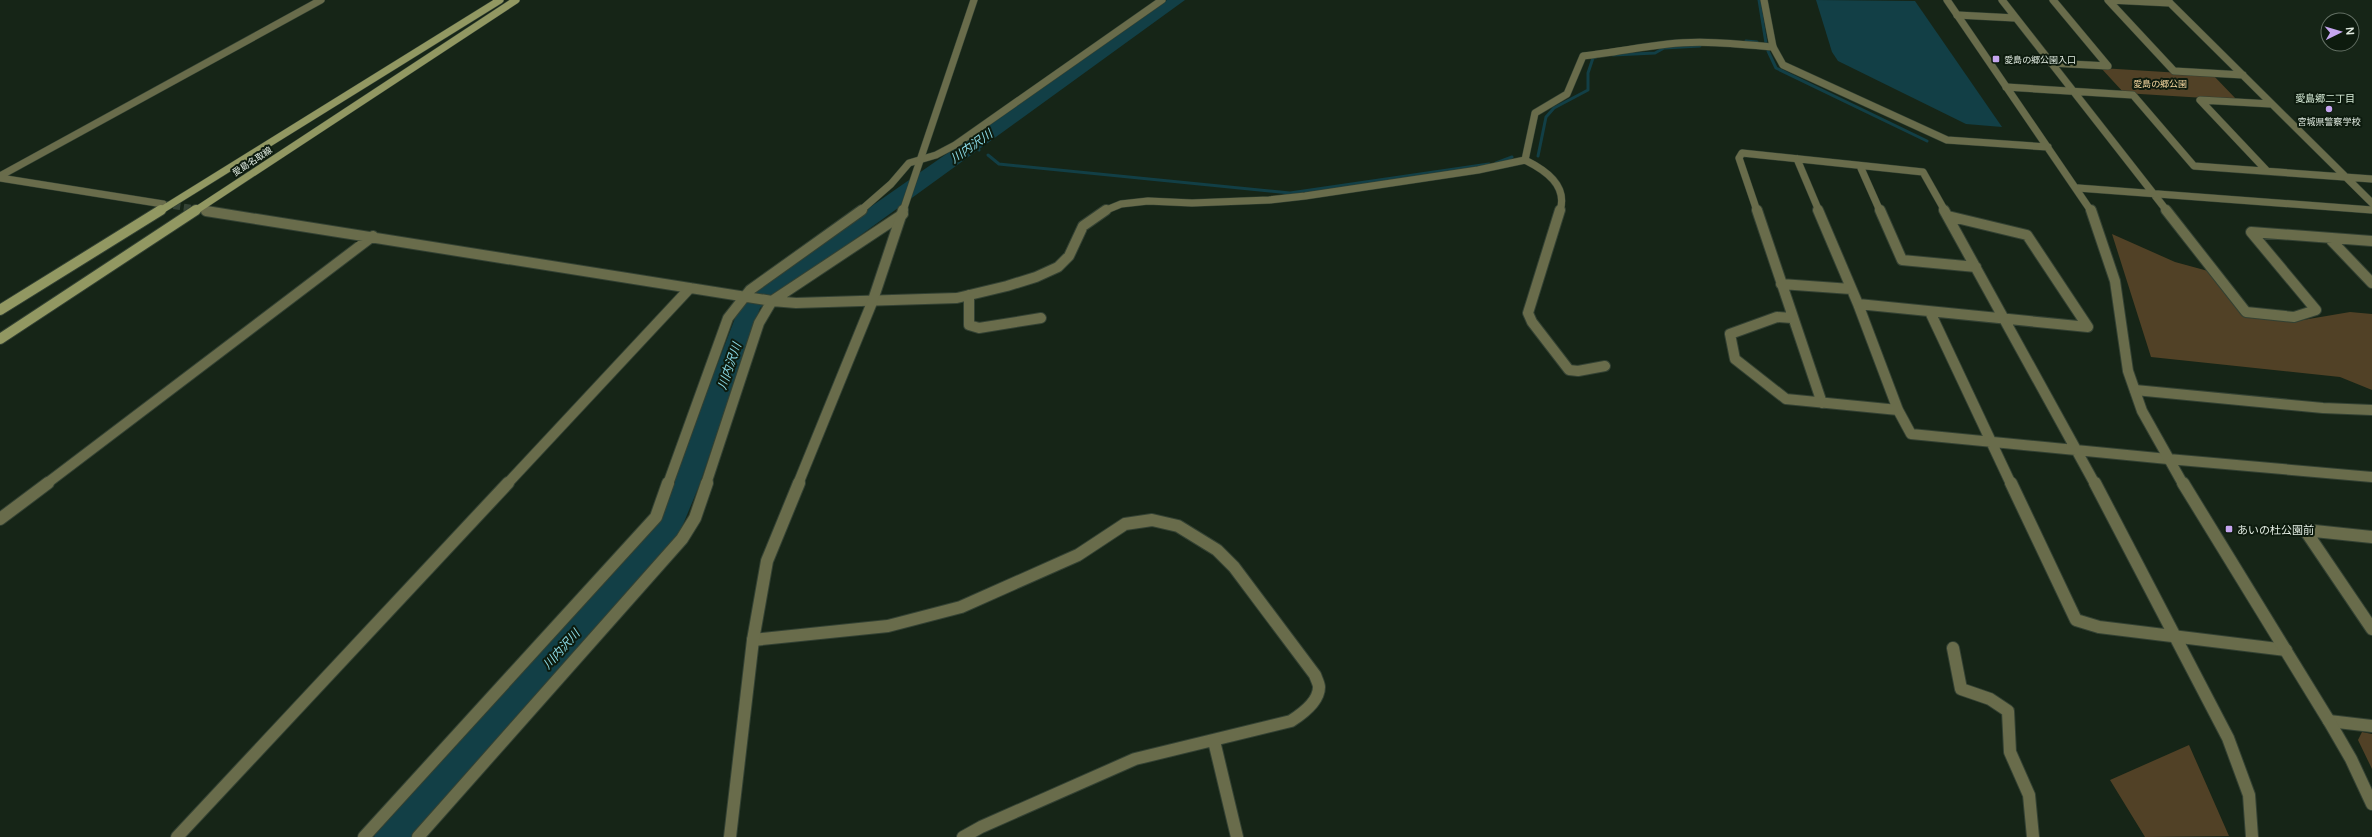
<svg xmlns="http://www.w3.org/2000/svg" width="2372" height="837" font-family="Manrope,'Noto Sans JP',sans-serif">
  <rect width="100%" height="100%" fill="#162517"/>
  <path fill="#514126" d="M2101 68 2213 75 2237 100 2124 93Z
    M2112 234 2175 262 2208 271 2243 315 2297 321 2350 312 2372 314V390L2340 377 2151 357Z
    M2362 732 2372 734V769L2358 740Z
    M2189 745 2229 836 2145 837 2110 780Z"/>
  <path fill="#123f46" d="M1816 0 1915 1 2002 127 1966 124 1838 61 1832 52Z"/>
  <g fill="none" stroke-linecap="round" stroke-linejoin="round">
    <path stroke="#123f46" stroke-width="3" d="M1759 0 1766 43
      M1746 41 1757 42
      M1768 51 1776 68 1927 141
      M1613 55 1655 53 1664 48 1700 46
      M971 146 979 150
      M988 155 999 164 1290 193 1489 164
      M1538 156 1546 117 1554 108 1588 90V73L1593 58 1596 57
      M1496 163 1512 157"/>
    <path fill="#123f46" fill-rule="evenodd" d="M1167 0H1185L760 308 699 486 677 539 413 837H374L379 826 655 527 742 300 813 247Z"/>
    <path stroke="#354335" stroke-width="7" stroke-dasharray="7 3.5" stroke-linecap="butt" d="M163 204 202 210"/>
    <defs>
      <path id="minor-far2" d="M2002 0 2167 211
        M2108 0 2174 71 2243 75
        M2109 0 2170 3
        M2167 0 2372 203
        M1957 15 2015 18
        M2051 63 2108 66 2053 0
        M2006 87 2133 95 2194 166 2372 179
        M1797 159 1819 211
        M1525 160 1535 113 1567 94 1583 56C1612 53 1640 47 1668 44 1702 40 1739 44 1773 47
        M1860 166 1880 211
        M2267 171 2200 100 2271 104
        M0 176 321 0
        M0 178 163 204
        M2078 188 2372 210
        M860 211 891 184 909 163 936 155 955 145 1162 0
        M1104 211 1121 204 1148 201 1192 203 1269 200 1305 196 1478 170 1525 160C1545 170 1568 185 1560 211
        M1757 211 1739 158 1742 153 1923 172 1945 211"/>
      <path id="minor-far1" d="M1560 210 1528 313 1532 322 1569 370 1578 371 1605 366
        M1757 210 1822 403
        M1818 210 1858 304 1898 410 1911 434 2168 459
        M1880 210 1902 260 1976 267
        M1944 210 2095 484
        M2166 210 2246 312 2294 317 2316 310 2251 232 2372 241
        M206 211 772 301 796 303 957 298 1007 286 1036 277 1058 267 1069 256 1083 226 1106 210
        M2329 238 2372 283
        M1781 284 1851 289
        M969 295V325L979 328 1041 318
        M1858 304 2088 327 2027 235 1948 216
        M1930 312 2011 484
        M1792 318 1777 317 1730 334 1735 359 1786 399 1898 410
        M2135 390 2323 408 2372 410
        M46 484 373 236
        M507 484 690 288
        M668 484 728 318 750 290 862 210
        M706 484 759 323 772 301 903 214"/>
      <path id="minor" d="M2011 483 2076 620 2099 627 2286 650
        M2095 483 2228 738 2249 795 2252 837
        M0 519 48 483
        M2372 537 2305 530 2372 629
        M753 640 888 626 961 607 1078 555 1125 524 1152 520 1178 526 1217 550 1234 567 1315 675C1316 678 1319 684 1319 687 1319 702 1302 714 1291 721L1135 759 981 827 963 837
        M1953 648 1961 689 1990 699 2008 711 2010 752 2029 795 2033 837
        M2329 721 2372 726
        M1214 741 1237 837
        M177 837 508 483
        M364 837 656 517 668 483
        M418 837 682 539 695 518 707 483"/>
      <path id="tertiary-far2" d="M1764 0 1773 47 1783 65 1947 140 2048 147
        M1947 0 2091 211
        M903 211 974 0"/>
      <path id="tertiary-far1" d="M2091 210 2115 281 2128 371 2142 411 2183 484
        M2168 459 2372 477
        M798 484 873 300 903 210"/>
      <path id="tertiary" d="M2183 483 2329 721 2351 759 2372 804
        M730 837 753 640 767 561 799 483"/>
      <path id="secondary-far1" d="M160 211 500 0
        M195 211 516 0"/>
      <path id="secondary" d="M0 310 161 210
        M0 339 196 210"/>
    </defs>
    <use href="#minor-far2" stroke="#334133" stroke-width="8"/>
    <use href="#minor-far1" stroke="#334133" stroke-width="12"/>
    <use href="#minor" stroke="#334133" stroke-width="14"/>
    <use href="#tertiary-far2" stroke="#334133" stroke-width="8"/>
    <use href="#tertiary-far1" stroke="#334133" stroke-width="12"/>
    <use href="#tertiary" stroke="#334133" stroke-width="14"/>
    <use href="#secondary-far1" stroke="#334133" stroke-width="8"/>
    <use href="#secondary" stroke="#334133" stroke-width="12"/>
    <use href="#minor-far2" stroke="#696c4b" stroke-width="7"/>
    <use href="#minor-far1" stroke="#696c4b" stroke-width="10"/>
    <use href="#minor" stroke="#696c4b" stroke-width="12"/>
    <use href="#tertiary-far2" stroke="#696c4b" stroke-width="7"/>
    <use href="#tertiary-far1" stroke="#696c4b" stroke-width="10"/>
    <use href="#tertiary" stroke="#696c4b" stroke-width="12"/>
    <use href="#secondary-far1" stroke="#929862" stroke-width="7"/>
    <use href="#secondary" stroke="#929862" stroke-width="10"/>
  </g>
  <g fill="#c6a6f0" stroke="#0d1b0e" stroke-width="1.5">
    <rect x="1992" y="55" width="8" height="8" rx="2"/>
    <circle cx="2329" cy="109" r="4"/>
    <rect x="2225" y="525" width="8" height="8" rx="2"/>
  </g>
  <g text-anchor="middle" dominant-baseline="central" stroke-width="4" stroke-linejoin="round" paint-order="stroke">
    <g font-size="9" fill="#e2ece2" stroke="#0d1b0e" text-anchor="start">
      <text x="2004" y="59">愛島の郷公園入口</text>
      <text x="2329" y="121" text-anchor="middle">宮城県警察学校</text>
    </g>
    <g font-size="9" fill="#fbdba3" stroke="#0d1b0e">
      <text x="2160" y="83">愛島の郷公園</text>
    </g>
    <g font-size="9" fill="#e2ece2" stroke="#0d1b0e">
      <text transform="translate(252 161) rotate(-33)">愛島名取線</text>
    </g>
    <g font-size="10" fill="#d7ebd7" stroke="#0d1b0e">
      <text x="2325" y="98">愛島郷二丁目</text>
    </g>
    <g font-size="11" fill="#e2ece2" stroke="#0d1b0e" text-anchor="start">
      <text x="2237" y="529">あいの杜公園前</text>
    </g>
    <g font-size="12" font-style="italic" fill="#8ad9e6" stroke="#0d1b0e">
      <text transform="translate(971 146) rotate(-35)">川内沢川</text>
      <text transform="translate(729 366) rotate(-71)">川内沢川</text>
      <text transform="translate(561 649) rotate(-48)">川内沢川</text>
    </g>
  </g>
  <g transform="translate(2340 32) rotate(85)"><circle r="19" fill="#0d1b0e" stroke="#626f63"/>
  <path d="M0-3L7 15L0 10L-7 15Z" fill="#c6a6f0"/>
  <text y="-6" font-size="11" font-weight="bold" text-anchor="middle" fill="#e2ece2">N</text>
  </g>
</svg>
